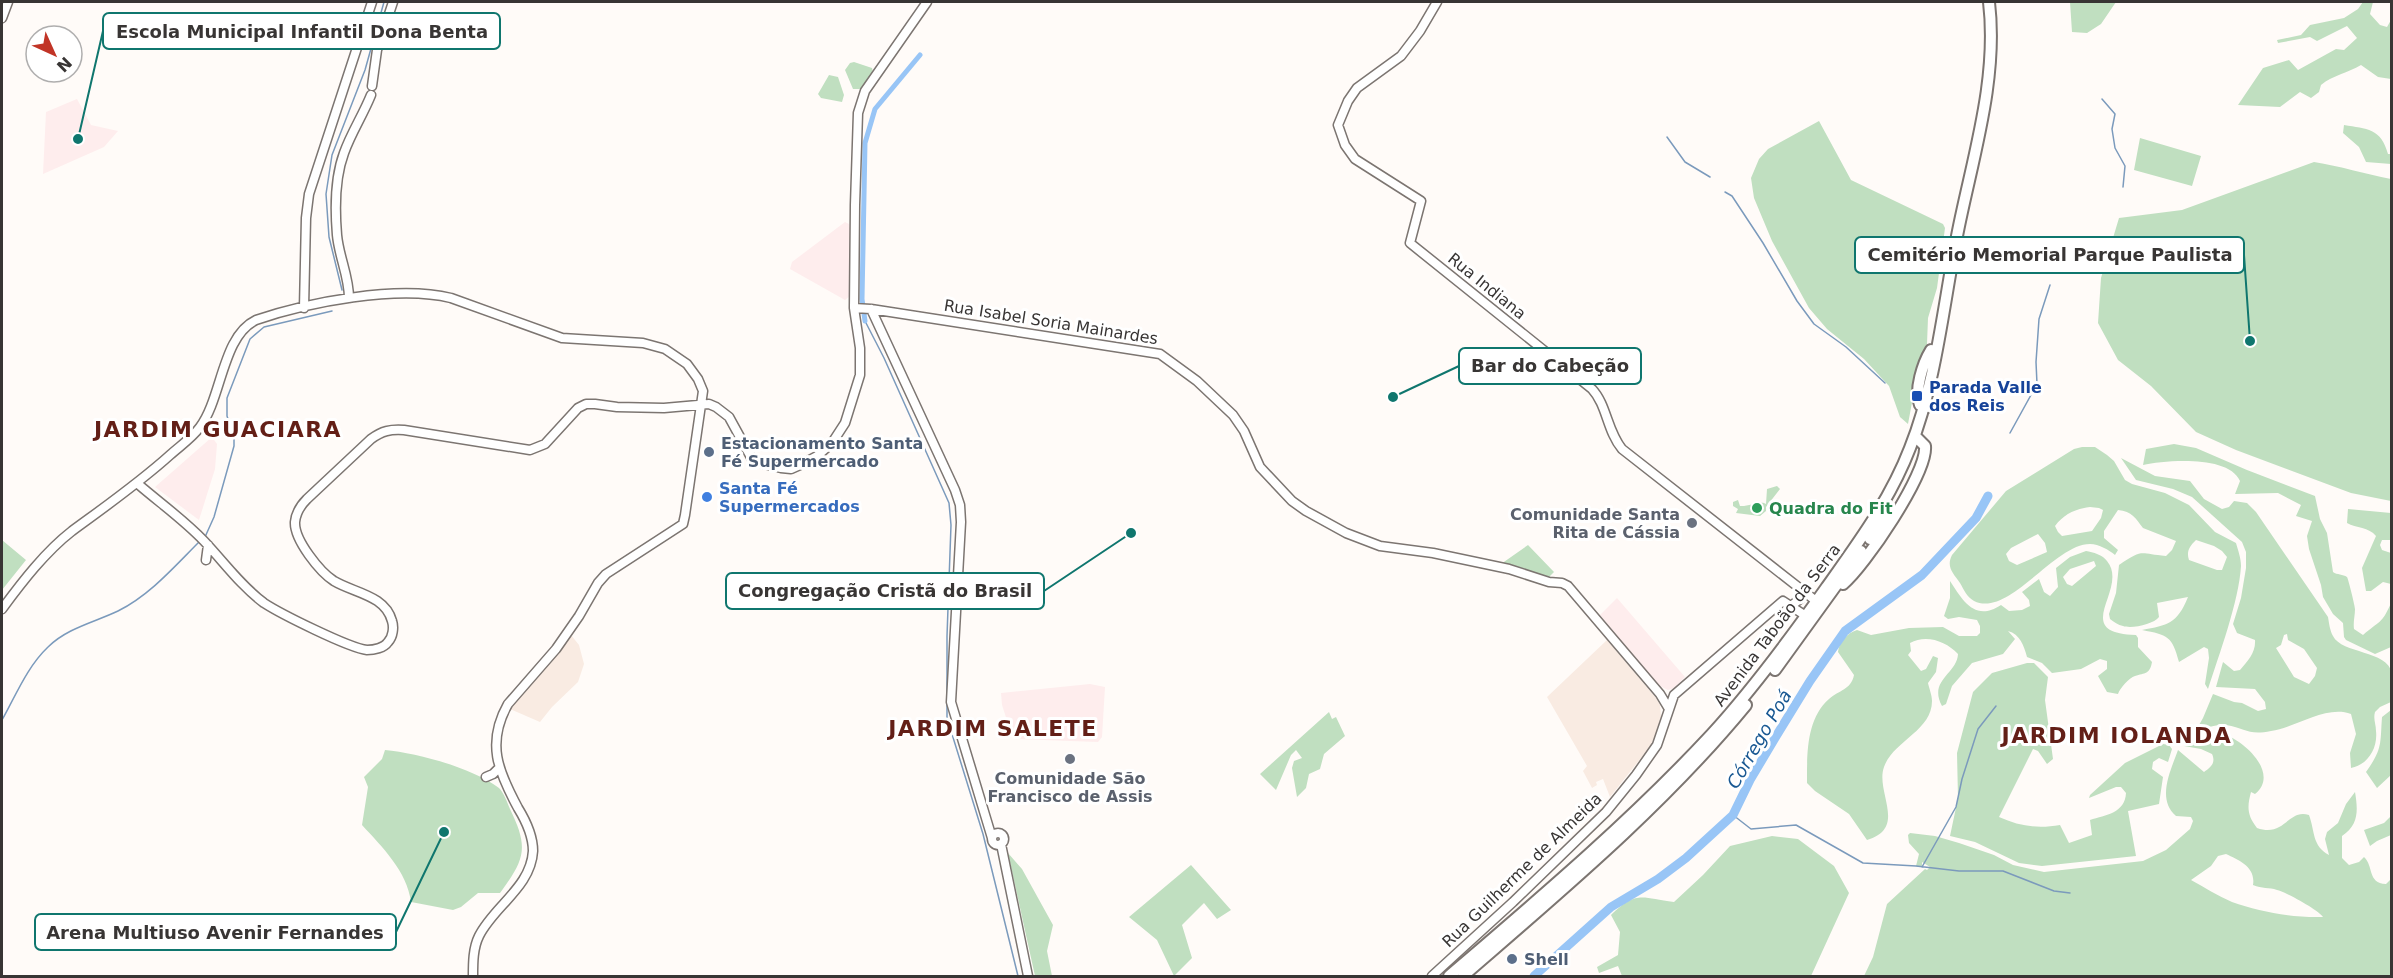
<svg xmlns="http://www.w3.org/2000/svg" width="2393" height="978" font-family="'DejaVu Sans',sans-serif">
  <rect width="100%" height="100%" fill="#fffbf8"/>
  <path fill="#f9ebe2" d="M571 635 579 645 584 664 578 682 552 707 540 722 510 709Z
    M1607 640 1656 698 1660 705 1661 717 1654 739 1649 748 1610 797 1603 779 1596 782 1597 785 1592 788 1583 771 1587 766 1547 697Z"/>
  <path fill="#feeded" d="M77 99 91 125 118 131 104 147 43 174 46 112Z
    M845 222 849 224 850 228 851 295 845 300 790 269 792 262Z
    M212 437 217 444 215 469 199 520 155 487Z
    M1617 598 1685 677 1674 688 1668 690 1658 685 1600 615Z
    M1090 684 1105 687 1102 737 1098 742 1013 739 1002 705 1001 693Z"/>
  <path fill="#c0dfc0" fill-rule="evenodd" d="M2070 2H2116L2101 24 2087 33 2072 32Z
    M2363 2H2373L2370 14 2380 25 2387 27 2391 20V79L2378 77 2361 65C2348 73 2333 75 2321 85L2319 92 2311 98 2300 92 2280 107 2238 105 2263 68 2289 60 2298 70 2336 49 2344 50 2357 38 2347 26 2317 41 2310 37 2278 43 2277 40 2301 35 2310 25 2344 18 2358 9Z
    M854 62 872 68 873 72 861 89H853L845 70 850 63Z
    M829 75 838 77 844 95 842 102 821 98 818 94Z
    M1819 121 1851 180 1943 224 1945 228 1937 288 1928 318 1927 344 1918 370 1908 424 1900 417 1889 386 1864 359 1827 329 1809 308 1772 241 1754 198 1751 178 1759 159 1768 149Z
    M2344 125C2367 129 2381 128 2388 154H2391V164L2366 162 2359 147 2343 133Z
    M2140 138 2201 156 2192 186 2134 170Z
    M2314 162C2340 166 2365 174 2391 179V501L2351 493 2236 450 2196 432 2151 386 2118 360 2098 323 2101 278 2119 218 2182 210Z
    M2174 444 2196 448 2247 470 2315 496 2320 519 2327 533 2333 572C2337 575 2343 574 2347 577 2348 578 2355 606 2355 609 2355 616 2353 622 2354 629L2363 635C2379 621 2382 624 2391 603V647L2375 654 2346 640 2344 637 2343 623 2333 614 2323 597 2321 585 2309 549 2307 536 2312 521 2296 516 2301 505 2278 493 2235 494 2240 481C2229 455 2166 460 2143 465L2146 449Z
    M2082 447H2095L2107 455 2114 461 2125 480 2132 484 2165 493 2189 505 2215 532 2236 543C2238 550 2241 558 2241 566 2239 601 2219 655 2208 689L2205 684 2209 658 2208 649 2204 647 2179 662C2172 636 2168 635 2142 630 2168 625 2177 624 2188 597L2157 603 2159 617C2154 624 2132 629 2123 626 2118 625 2114 622 2110 619L2109 614 2116 593 2119 565C2144 548 2139 554 2166 556L2172 550 2176 541 2143 528C2136 519 2132 511 2118 510L2104 531V538L2118 550 2115 555C2109 550 2099 544 2090 544 2054 544 2009 618 1974 601 1967 597 1964 590 1960 583 1953 573 1946 567 1952 555L2006 491 2074 449ZM2090 507 2099 508 2103 510 2101 518 2092 531 2062 536 2058 532 2055 526C2064 514 2075 509 2090 507ZM2038 534 2045 543 2047 552 2017 565 2009 561 2006 554 2011 548ZM2196 540 2214 546 2222 551 2227 557 2222 570H2217L2189 560C2186 551 2190 546 2196 540Z
    M2121 458 2155 476 2190 481 2204 499 2222 509 2229 507 2234 501 2247 503 2256 512 2328 617C2329 623 2330 631 2333 636 2342 654 2387 650 2392 673 2393 682 2392 693 2391 702L2380 707 2375 712C2373 719 2376 724 2376 731 2378 749 2367 765 2351 768L2350 753 2356 734 2351 714C2326 705 2297 727 2271 731 2248 736 2246 728 2226 725 2216 724 2204 729 2195 732L2203 718 2213 694 2234 702 2242 703 2258 711 2266 709 2265 702 2255 689 2216 687 2223 662 2234 671 2240 670C2248 661 2256 652 2255 640L2237 633 2233 624 2241 598 2246 568V552L2242 542 2192 497 2173 489 2136 480ZM2287 634 2288 640 2304 649 2317 668 2315 676 2309 684 2294 677 2276 648 2281 645 2284 635Z
    M1777 486 1780 489 1766 507V511L1760 516 1736 513 1738 509 1733 506V502L1738 500 1740 506C1748 507 1761 500 1766 504L1767 489Z
    M2348 509 2391 513V540H2382L2380 545 2382 550 2391 553V584L2383 582 2371 591H2366L2362 568 2376 536C2369 527 2356 528 2347 523Z
    M2 540 26 560 2 590Z
    M1528 545 1554 572 1546 580 1501 564Z
    M2086 551C2093 552 2103 555 2107 561 2130 589 2068 633 2136 635L2138 638V647L2152 662C2150 674 2145 673 2135 676 2129 678 2120 688 2118 694L2107 692 2098 676 2107 669V661L2100 659 2081 669 2052 673 2042 663 2027 657C2024 646 2020 634 2008 631L2015 639 2003 654 1972 663 1952 686 1946 704 1942 706C1928 680 1957 674 1958 654 1946 641 1926 634 1910 643L1911 651 1908 655 1921 671 1926 669 1933 656 1938 658 1936 672 1928 683C1929 688 1932 695 1932 701 1932 731 1893 741 1884 767 1875 792 1908 828 1867 840L1849 814 1815 791 1807 783C1807 755 1806 719 1829 699 1839 690 1851 690 1854 675L1838 652C1839 642 1847 633 1857 630L1871 635 1909 628 1943 627 1959 636H1977L1980 633V626L1977 620 1959 617 1948 619 1944 616 1950 598V581C1963 601 1975 622 2001 605L2009 611 2022 610 2030 606 2029 600 2022 592 2039 579 2044 592 2050 596 2058 587 2056 568 2070 557ZM2094 561 2096 566 2072 586 2067 584 2063 577 2070 569Z
    M2027 663H2034L2048 677 2045 700 2053 759 2047 764 2038 751 2033 749 1999 817C2019 826 2037 829 2060 825L2069 843 2092 835 2090 820C2106 815 2125 813 2126 793L2121 787H2116L2089 798 2090 795 2125 763 2163 744 2169 745 2172 749 2168 762 2159 758 2153 762 2152 769 2163 777 2159 804 2128 811 2136 856 2042 866 2019 863 1975 842 1950 836 1958 798 1957 753 1973 692 1992 673Z
    M2391 710V775L2377 788 2366 772C2383 748 2380 744 2382 717Z
    M1329 712 1332 719 1336 717 1345 736 1324 754 1320 769 1309 774 1306 788 1297 797 1292 768 1294 761 1302 758 1296 750 1291 755 1276 790 1260 774Z
    M2220 733C2242 738 2281 773 2255 794L2251 792C2247 807 2247 815 2257 828 2285 838 2288 808 2309 815 2315 831 2312 846 2329 855L2325 839 2327 832 2338 823 2346 804 2355 792C2358 810 2359 825 2342 836V858L2349 865 2359 862 2364 857C2374 866 2367 883 2386 884L2391 879V976H1864L1873 957 1887 904 1925 869 1927 870 1930 867 1922 862V867L1916 866 1919 854 1909 843 1908 835 1910 833 1935 836 1959 843 1994 855 2013 865 2044 872 2143 861 2166 850 2190 829 2193 821 2191 817 2176 816C2156 799 2171 770 2178 750L2204 772C2211 767 2216 763 2212 754L2201 749 2184 746ZM2226 854C2239 860 2256 867 2253 885 2262 889 2269 887 2277 890 2286 892 2320 911 2323 917 2294 918 2260 912 2232 902 2218 896 2204 887 2191 880L2211 866 2218 856Z
    M385 750C417 753 473 768 499 788 504 793 507 802 510 809 529 848 525 859 500 893H478L461 907 453 910 411 902C407 871 382 847 362 825L368 787 364 777 382 759Z
    M2391 816V835L2377 841 2370 846 2364 830 2384 823Z
    M1772 836 1798 839 1834 866 1849 893 1811 976H1622L1618 966 1599 973 1597 967 1618 955 1620 932 1611 915C1637 890 1641 898 1674 902L1703 875 1730 846Z
    M1008 853 1022 869 1053 925 1047 951 1052 976H1035Z
    M1191 865 1231 910 1217 919 1204 903 1182 925 1192 958 1174 976 1157 940 1129 917Z"/>
  <g fill="none" stroke-linecap="round" stroke-linejoin="round">
    <path stroke="#7b9abc" stroke-width="1.5" d="M2102 99 2115 114 2112 129 2115 148 2125 166 2123 187
      M1667 137 1685 162 1710 177
      M1725 192 1732 196 1763 243 1797 301 1814 324 1846 347 1885 383
      M342 290 329 237 326 194 332 155 365 70 384 2
      M865 321 884 358 949 503 951 525 947 636V718L983 834 1018 976
      M2010 433 2037 384 2036 362 2039 319 2050 285
      M205 537 214 517 234 446V437L227 416V398L250 339 264 327 332 311
      M2 720C16 695 27 667 48 647 67 628 95 622 118 611 150 595 174 567 199 542
      M1733 815 1751 829 1796 825 1863 863 1916 866 1959 871H2003L2054 891 2070 893
      M1922 867 1956 807 1962 779 1978 729 1996 706"/>
    <path stroke="#98c5f6" stroke-width="5" d="M865 321 862 299 865 143 875 109 920 55"/>
    <path stroke="#98c5f6" stroke-width="9" d="M1534 976 1611 907 1658 879 1686 858 1733 815 1750 780 1775 738 1810 681 1845 631 1922 575 1976 518 1988 496"/>
    <defs>
      <path id="secondary" d="M1437 2 1420 31 1401 56 1357 88 1348 101 1338 125 1345 145 1355 159 1421 201 1410 243 1592 389C1607 405 1607 431 1622 449L1816 601
        M2 18 8 2
        M372 86 377 50 393 2
        M349 298C349 276 339 257 337 235 335 211 335 177 344 153 351 133 363 115 371 95
        M304 308 306 218 309 194 372 2
        M854 308 871 309 1160 354 1197 381 1233 415 1244 431 1260 467 1292 501 1306 511 1346 533 1380 546 1433 553 1509 569 1549 582 1562 583 1568 586 1660 694 1669 709
        M871 309 955 490 960 505 961 522 951 702 992 838
        M138 484C160 503 184 520 204 541 223 561 241 586 264 603 281 614 349 648 367 650 374 650 384 648 388 642 393 637 394 627 392 621 385 595 354 593 334 581 320 572 294 540 295 522 296 512 301 505 307 499L371 439C382 431 390 429 404 430L530 450 545 444 578 408 586 404H595L617 407 664 408 709 404 716 407 729 417 752 459 764 464 781 468 791 469 800 465 817 456 832 443 845 423 860 375V348L854 308 855 205 858 113 865 91 927 2
        M206 560 208 545
        M1791 606 1800 599 1801 589
        M2 609C22 582 45 552 72 531 106 506 139 483 170 455 180 446 192 438 200 427 222 398 222 336 256 320 309 302 397 285 451 298L562 338 643 343 665 349 687 364 698 379 703 391 685 515 683 524 606 574 598 583 579 616 556 649 508 704C486 743 498 771 518 808 526 821 533 835 533 851 531 887 494 906 479 936 473 948 473 963 473 976
        M486 777 493 774 499 768
        M992 839a6 6 0 1 1 12 0a6 6 0 1 1-12 0Z
        M1001 844 1028 976
        M1432 976 1513 902 1606 812 1636 775 1657 745 1674 695 1783 601 1806 616"/>
      <path id="highway" d="M1927 407 1920 405C1914 390 1923 363 1931 350
        M1870 539 1888 509
        M1843 584C1864 567 1928 473 1925 446L1915 436
        M1775 670 1861 551
        M1449 976C1539 899 1630 822 1711 735 1753 689 1790 639 1826 588 1858 543 1890 500 1910 448 1937 381 1944 298 1959 226 1974 153 1998 77 1989 2
        M1463 976C1561 891 1663 806 1746 705"/>
    </defs>
    <use href="#secondary" stroke="#7c7571" stroke-width="11"/>
    <use href="#highway" stroke="#7c7571" stroke-width="14"/>
    <use href="#secondary" stroke="#fff" stroke-width="8"/>
    <use href="#highway" stroke="#fff" stroke-width="10"/>
  </g>
  <rect fill="#1a4fb4" stroke="#fff" stroke-width="2" x="1911" y="390" width="12" height="12" rx="3"/>
  <g fill="#5c6f8a" stroke="#fff" stroke-width="2">
    <circle cx="709" cy="452" r="6"/>
    <circle cx="1512" cy="959" r="6"/>
  </g>
  <circle fill="#3f7fe0" stroke="#fff" stroke-width="2" cx="707" cy="497" r="6"/>
  <circle fill="#2e9e5b" stroke="#fff" stroke-width="2" cx="1757" cy="508" r="6"/>
  <g fill="#6b7280" stroke="#fff" stroke-width="2">
    <circle cx="1692" cy="523" r="6"/>
    <circle cx="1070" cy="759" r="6"/>
  </g>
  <g text-anchor="middle" dominant-baseline="central" stroke-width="6" stroke-linejoin="round" paint-order="stroke">
    <g font-size="16" fill="#383534" stroke="#fff">
      <text transform="translate(1487 286) rotate(39)">Rua Indiana</text>
      <text transform="translate(1051 322) rotate(9)">Rua Isabel Soria Mainardes</text>
      <text transform="translate(1777 625) rotate(-53)">Avenida Taboão da Serra</text>
      <text transform="translate(1522 870) rotate(-44)">Rua Guilherme de Almeida</text>
    </g>
    <g font-size="16" font-weight="bold" fill="#164399" stroke="#fff" text-anchor="start">
      <text x="1929" y="387">Parada Valle<tspan x="1929" dy="18">dos Reis</tspan></text>
    </g>
    <g font-size="16" font-weight="bold" fill="#4e5e75" stroke="#fff" text-anchor="start">
      <text x="721" y="443">Estacionamento Santa<tspan x="721" dy="18">Fé Supermercado</tspan></text>
      <text x="1524" y="959">Shell</text>
    </g>
    <g font-size="16" font-weight="bold" fill="#366cbe" stroke="#fff" text-anchor="start">
      <text x="719" y="488">Santa Fé<tspan x="719" dy="18">Supermercados</tspan></text>
    </g>
    <g font-size="16" font-weight="bold" fill="#27864d" stroke="#fff" text-anchor="start">
      <text x="1769" y="508">Quadra do Fit</text>
    </g>
    <g font-size="16" font-weight="bold" fill="#5b616d" stroke="#fff" text-anchor="end">
      <text x="1680" y="514">Comunidade Santa<tspan x="1680" dy="18">Rita de Cássia</tspan></text>
      <text x="1070" y="778" text-anchor="middle">Comunidade São<tspan x="1070" dy="18">Francisco de Assis</tspan></text>
    </g>
    <g font-size="18" font-style="italic" fill="#195892" stroke="#fff">
      <text transform="translate(1759 739) rotate(-60)">Córrego Poá</text>
    </g>
    <g font-size="22" font-weight="bold" letter-spacing="1.5" fill="#631f17" stroke="#fff">
      <text x="218" y="429">JARDIM GUACIARA</text>
      <text x="993" y="728">JARDIM SALETE</text>
      <text x="2117" y="735">JARDIM IOLANDA</text>
    </g>
  </g>
  <path fill="none" stroke="#0f766e" stroke-width="2" d="M78 139L103 31M2250 341L2244 255M1393 397L1459 366M1131 533L1044 591M444 832L396 932"/>
  <g fill="#0f766e" stroke="#fff" stroke-width="2">
    <circle cx="78" cy="139" r="6"/>
    <circle cx="2250" cy="341" r="6"/>
    <circle cx="1393" cy="397" r="6"/>
    <circle cx="1131" cy="533" r="6"/>
    <circle cx="444" cy="832" r="6"/>
  </g>
  <g fill="#fff" stroke="#0f766e" stroke-width="2">
    <rect x="103" y="13" width="397" height="36" rx="6"/>
    <rect x="1855" y="237" width="389" height="36" rx="6"/>
    <rect x="1459" y="348" width="182" height="36" rx="6"/>
    <rect x="726" y="573" width="318" height="36" rx="6"/>
    <rect x="35" y="914" width="361" height="36" rx="6"/>
  </g>
  <g font-size="18" text-anchor="middle" font-weight="bold" fill="#383534">
    <text x="302" y="38">Escola Municipal Infantil Dona Benta</text>
    <text x="2050" y="261">Cemitério Memorial Parque Paulista</text>
    <text x="1550" y="372">Bar do Cabeção</text>
    <text x="885" y="597">Congregação Cristã do Brasil</text>
    <text x="215" y="939">Arena Multiuso Avenir Fernandes</text>
  </g>
  <rect width="2393" height="978" fill="none" stroke="#383534" stroke-width="6"/>
  <g transform="translate(54 54) rotate(135)"><circle r="28" fill="#ffffff" stroke="#afaeae" stroke-width="1.5"/>
  <path d="M0-4.5L10 22L0 15L-10 22Z" fill="#c13426"/>
  <text y="-9" font-size="16" font-weight="bold" text-anchor="middle" fill="#383534">N</text>
  </g>
</svg>
